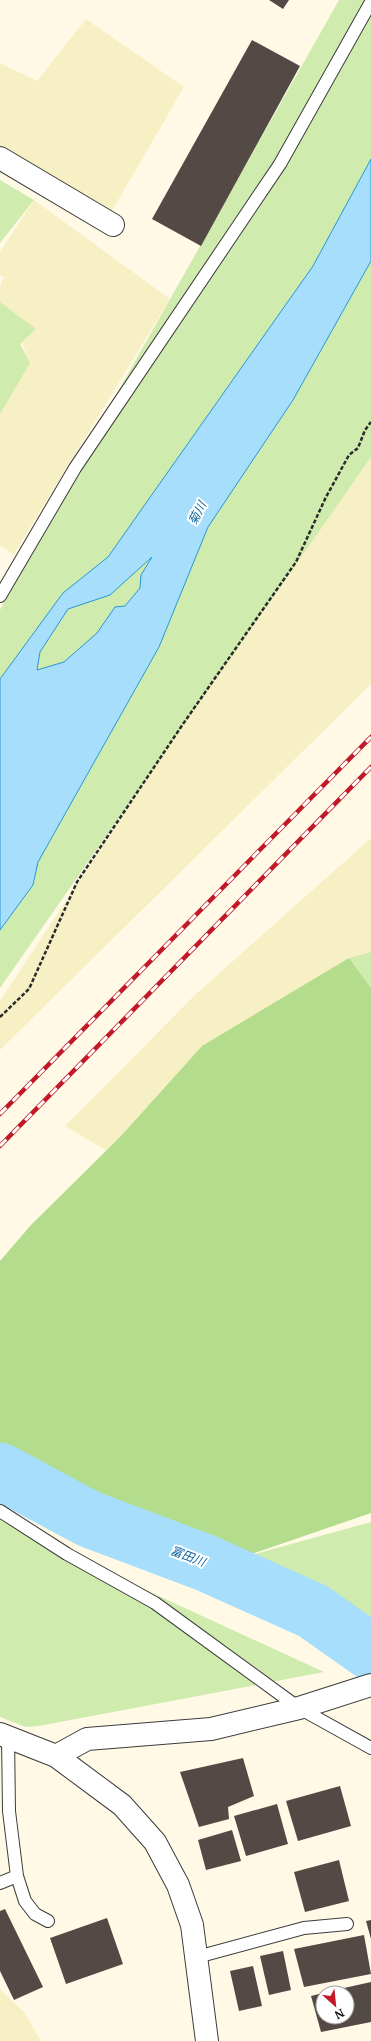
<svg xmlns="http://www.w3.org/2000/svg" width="371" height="2041" font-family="Merriweather,'Noto Sans JP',serif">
  <rect width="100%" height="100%" fill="#fff9e6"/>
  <path fill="#f6f0c4" d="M86 19 184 87 109 216 0 153V63L37 81Z
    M34 200 170 299 14 554 0 546V407L27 358 21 338 35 329 0 302V287L4 277 0 275V252Z
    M371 457V684L0 1050V1001L183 724Z
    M371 838V952L349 958 203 1046 122 1160 65 1126 196 994Z
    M0 1989 24 2012 41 2041H0Z"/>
  <path fill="#d0ebae" d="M339 0H371V457L0 988V610L25 556Z
    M0 180 34 200 0 243Z
    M0 302 36 329 20 344 30 363 0 414Z
    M371 952V988L349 958Z
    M0 1512 48 1545 324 1672 39 1726 26 1727 0 1717Z
    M371 1522V1626L237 1559Z"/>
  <path fill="#b3dd8c" d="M349 958 371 988V1513L237 1559 165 1548 67 1491 0 1468V1261L31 1225 121 1136 202 1046Z"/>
  <path fill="#a6defb" stroke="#2897d6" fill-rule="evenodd" d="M371 159V261L293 400 208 527 159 647 38 862 33 885 0 930V679L63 593 108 557 313 266ZM152 557 141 575 140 588 125 606 115 607 97 633 64 662 37 670 40 652 68 609 110 595Z"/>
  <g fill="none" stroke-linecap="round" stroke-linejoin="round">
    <path stroke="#a6defb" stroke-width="57" d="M0 1471 89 1519 206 1563 313 1611 371 1652"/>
  </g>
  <path fill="#534a45" d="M269 0H289L283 9Z
    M252 40 300 66 201 246 152 219Z
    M243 1758 254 1796 228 1807 229 1819 199 1827 180 1772Z
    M340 1786 351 1826 298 1841 286 1801Z
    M277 1804 288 1844 246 1856 234 1816Z
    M232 1830 241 1861 206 1870 198 1840Z
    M339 1860 349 1901 305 1912 294 1872Z
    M5 1909 43 1987 14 2000 0 1971V1911Z
    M107 1918 123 1964 66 1984 50 1938Z
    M371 1920V1939L366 1921Z
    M364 1935 371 1974 304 1987 294 1949Z
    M283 1951 291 1990 269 1995 260 1956Z
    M253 1966 262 2006 239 2011 230 1971Z
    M371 1982V2022L321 2032 311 1996 323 1993V2017H347V1993L326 1992Z"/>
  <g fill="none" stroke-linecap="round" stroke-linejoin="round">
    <defs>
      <path id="service" d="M0 596 75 468 280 164 371 2
        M0 1511 67 1554 155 1603 299 1708 371 1748
        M8 1737 9 1811 17 1876 25 1901 35 1914 48 1921
        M0 1883 17 1876
        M197 1957 304 1928 347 1924"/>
      <path id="minor" d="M0 158 113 225
        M56 1756 87 1739 211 1729 299 1708 371 1685"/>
      <path id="tertiary" d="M0 1734 56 1756 122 1805 155 1842 178 1885 192 1925 207 2041"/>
    </defs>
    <use href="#service" stroke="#3c3c3c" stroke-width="14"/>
    <use href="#minor" stroke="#3c3c3c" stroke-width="24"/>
    <use href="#tertiary" stroke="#3c3c3c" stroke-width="24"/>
    <path stroke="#2b2b2b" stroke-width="2.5" stroke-dasharray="4 2" stroke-linecap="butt" d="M0 1017 29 989 77 882 183 724 296 562 326 497 349 455 358 448 365 430 371 422"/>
    <use href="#service" stroke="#fff" stroke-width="12"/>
    <use href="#minor" stroke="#fff" stroke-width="22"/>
    <use href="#tertiary" stroke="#fff" stroke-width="22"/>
    <defs>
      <path id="rail" d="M0 1114 371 737
        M0 1146 371 767"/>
    </defs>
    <use href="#rail" stroke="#c11927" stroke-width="4.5"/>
    <use href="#rail" stroke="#fff" stroke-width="3" stroke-dasharray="9" stroke-linecap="butt"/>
  </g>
  <g text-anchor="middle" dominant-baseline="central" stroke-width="4" stroke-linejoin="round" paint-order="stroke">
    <g font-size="12" font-style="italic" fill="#0c65a2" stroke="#fff">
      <text transform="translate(197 513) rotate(-63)">菊川</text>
      <text transform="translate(188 1556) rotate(21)">富田川</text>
    </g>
  </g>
  <g transform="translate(335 2005) rotate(153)"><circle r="19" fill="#ffffff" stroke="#9d9d9d"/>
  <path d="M0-3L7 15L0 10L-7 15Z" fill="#c11927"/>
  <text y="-6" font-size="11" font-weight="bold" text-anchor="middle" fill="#090909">N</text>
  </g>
</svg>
